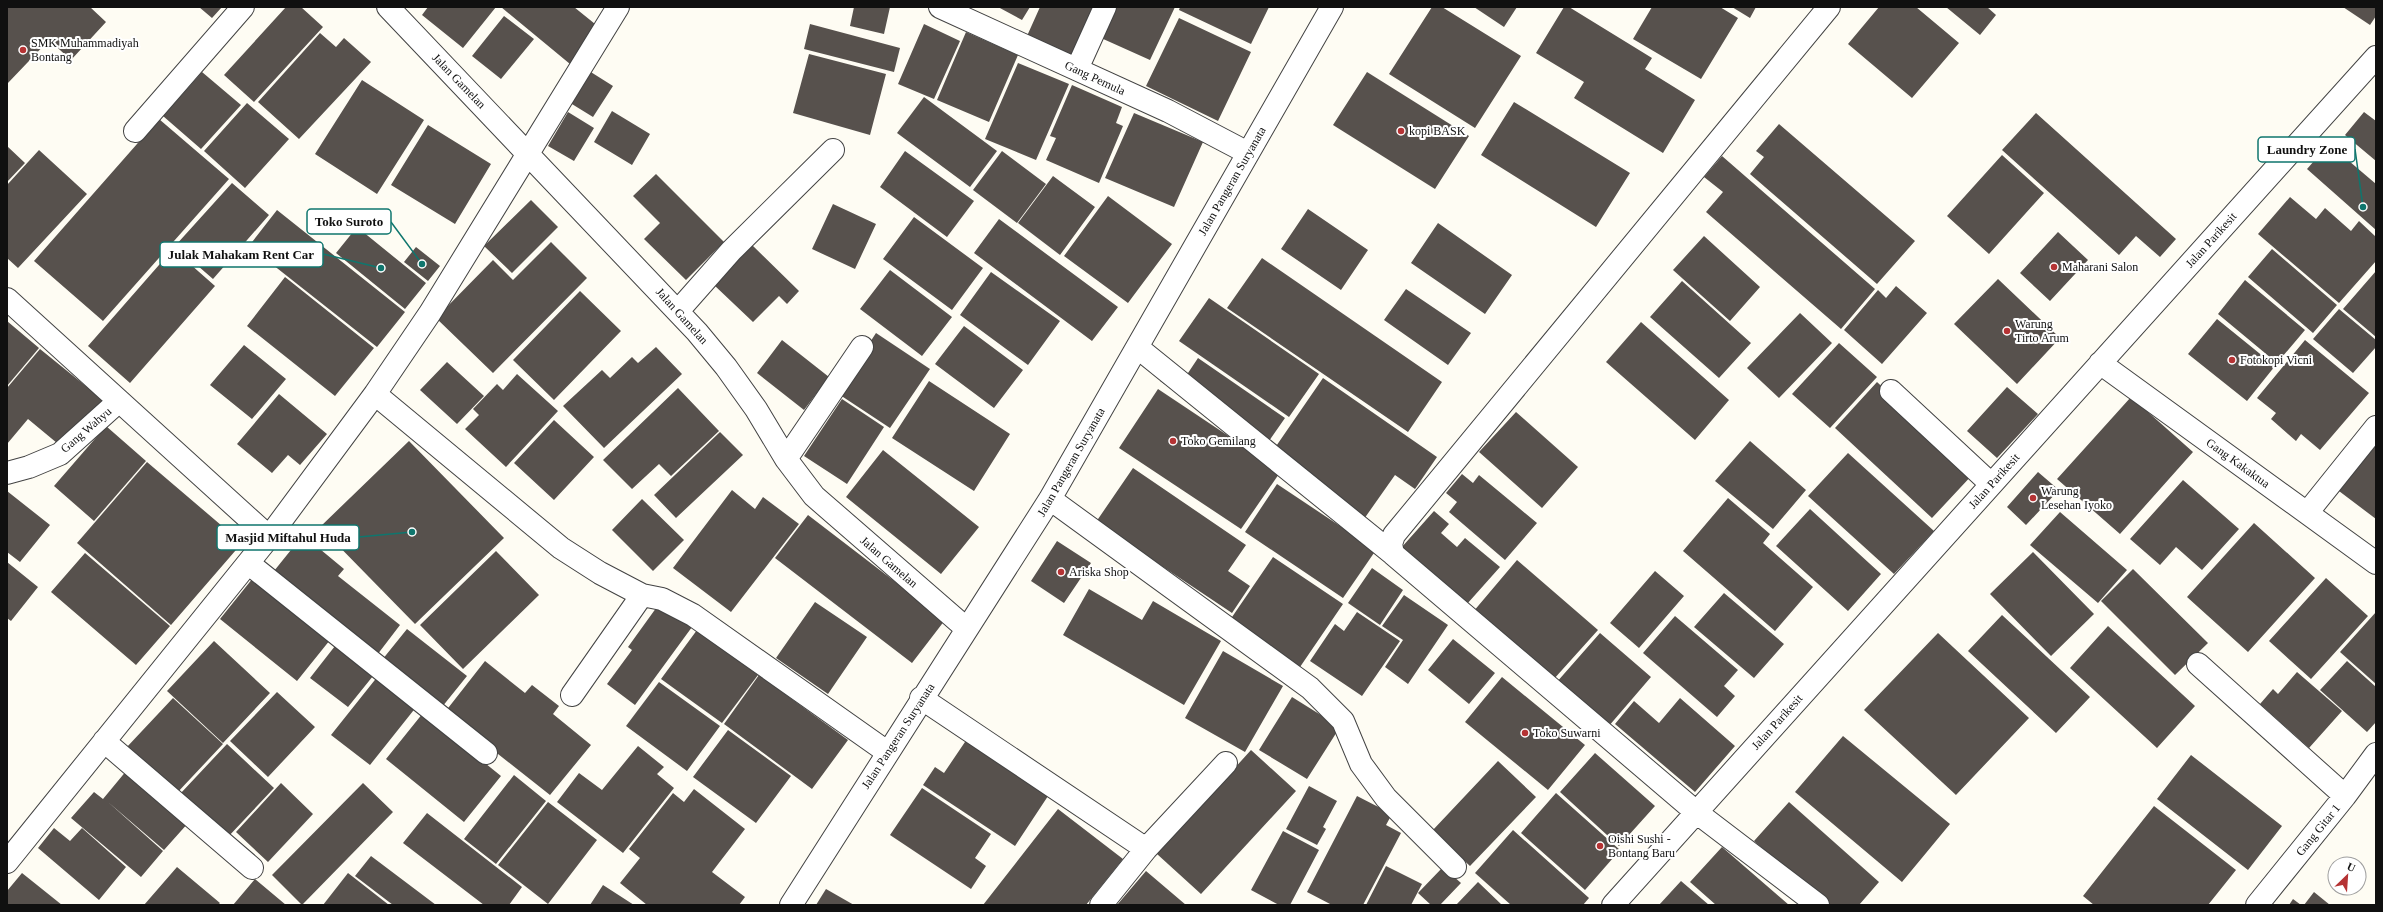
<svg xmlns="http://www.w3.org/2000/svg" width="2383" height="912" font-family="'Times New Roman',serif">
  <rect width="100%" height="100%" fill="#fefcf3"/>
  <path fill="#57514d" d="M7 7H90L106 22 71 60 49 40 7 84Z
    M199 7H222L212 18Z
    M286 7H301L323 27 254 102 224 75Z
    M428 7H496L463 48 422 15Z
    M501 7H574L600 28 570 64Z
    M854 7H890L884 34 850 26Z
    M998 7H1030L1022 20Z
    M1040 7H1099L1074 59 1027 36Z
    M1116 7H1175L1150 60 1101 38Z
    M1180 7H1269L1251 44 1179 10Z
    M1432 7H1442L1521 56 1475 128 1389 74Z
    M1474 7H1517L1504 27Z
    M1564 7H1569L1652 58 1645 69 1695 100 1663 153 1574 98 1584 82 1536 53Z
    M1652 7H1720L1738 18 1701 79 1633 39Z
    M1732 7H1756L1750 18Z
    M1879 7H1916L1959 43 1912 98 1848 44Z
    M1946 7H1987L1996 15 1980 35Z
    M2343 7H2376V16L2370 25Z
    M504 16 534 39 501 79 472 56Z
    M1179 18 1251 52 1218 121 1146 86Z
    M810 24 900 48 894 72 804 49Z
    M924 24 960 41 934 99 898 84Z
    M966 32 1018 55 989 122 937 100Z
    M320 33 336 47 344 38 371 62 299 139 258 102Z
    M809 54 886 74 870 135 793 113Z
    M1018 63 1069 84 1036 160 985 139Z
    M586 69 613 86 593 117 567 101Z
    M202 72 241 105 201 149 163 116Z
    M1367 72 1469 136 1435 189 1333 125Z
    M362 80 424 120 377 194 315 154Z
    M1072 85 1122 107 1116 123 1123 126 1099 183 1046 160 1056 138 1050 136Z
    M924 97 997 151 970 187 897 133Z
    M1514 102 1630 173 1596 227 1481 155Z
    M247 103 289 139 245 188 204 151Z
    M612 111 650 134 632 165 594 142Z
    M568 112 594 128 574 161 548 146Z
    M2364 112 2376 121V161L2345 135Z
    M1134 113 1203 142 1174 207 1105 178Z
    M2036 113 2176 239 2160 257 2136 236 2119 255 2002 150Z
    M159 119 229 179 103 321 34 261Z
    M1779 124 1915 241 1877 284 1750 174 1764 157 1756 151Z
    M428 125 491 164 455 224 391 185Z
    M2329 144 2376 184V230L2307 169Z
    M7 146 25 163 7 182Z
    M39 150 87 194 18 268 7 258V185Z
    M905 151 974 201 947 237 880 187Z
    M1002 151 1046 184 1017 223 973 190Z
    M2002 155 2044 193 1989 254 1947 216Z
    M1722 156 1875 289 1841 329 1706 212 1723 192 1704 177Z
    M656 174 724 242 686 280 644 239 660 223 633 196Z
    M1053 176 1095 207 1060 255 1018 223Z
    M232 183 269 215 213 279 175 246Z
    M1108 196 1172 244 1128 303 1064 256Z
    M2290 197 2316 219 2325 208 2351 231 2359 221 2376 237V261L2339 303 2258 234Z
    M531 200 558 227 512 273 484 246Z
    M833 204 876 224 855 269 812 249Z
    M1308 209 1368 250 1341 290 1281 249Z
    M277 210 405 312 377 347 249 246Z
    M914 217 983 268 952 310 883 259Z
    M999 219 1118 307 1092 341 974 253Z
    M1438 223 1512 275 1485 314 1411 263Z
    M357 227 426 283 405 309 336 253Z
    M2058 232 2088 260 2050 301 2020 273Z
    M1704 236 1760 287 1730 321 1673 270Z
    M551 242 587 278 493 373 436 318 493 260 513 280Z
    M752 245 799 291 787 304 779 296 753 322 714 285Z
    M416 247 440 266 428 281 404 262Z
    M173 249 215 286 130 383 88 346Z
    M2272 249 2337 305 2313 333 2248 277Z
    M1262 258 1442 382 1408 432 1227 308Z
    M890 270 952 317 922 356 860 309Z
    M2376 271V337L2343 309Z
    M991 272 1060 321 1028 365 960 315Z
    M285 277 374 348 335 396 247 326Z
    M1998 279 2060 338 2017 384 1954 324Z
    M2245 280 2305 330 2277 363 2218 314Z
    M1682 281 1751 343 1719 378 1650 317Z
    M1896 286 1927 313 1882 364 1844 330 1878 290 1886 298Z
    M1406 289 1471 333 1448 365 1384 320Z
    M580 291 621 331 554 400 513 360Z
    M1209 298 1319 374 1289 417 1179 341Z
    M2339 309 2376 340V347L2353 373 2313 339Z
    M1800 313 1832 343 1779 398 1747 368Z
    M2217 319 2275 366 2247 401 2188 354Z
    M7 321 39 348 7 386Z
    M1641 322 1729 400 1695 440 1606 362Z
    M964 326 1023 370 994 408 935 364Z
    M876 333 930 369 890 428 837 393Z
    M782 340 829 377 804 410 757 373Z
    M2305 340 2369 393 2320 450 2301 434 2296 441 2271 419 2276 413 2257 398Z
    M1839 343 1877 377 1830 428 1792 394Z
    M244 345 286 379 252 419 210 385Z
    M656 347 682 374 604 448 563 406 602 370 610 378 632 357 638 363Z
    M40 349 103 400 63 448 28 419 7 444V388Z
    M1198 358 1285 418 1262 451 1160 381 1171 366 1186 376Z
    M447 362 484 396 457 424 420 390Z
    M517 374 558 411 506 467 465 429 479 415 473 409 497 384 503 390Z
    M1323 378 1437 457 1415 489 1395 475 1364 519 1270 455Z
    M929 381 1010 434 974 491 892 438Z
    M1877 382 1974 473 1932 518 1835 428Z
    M2007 387 2038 414 1997 458 1967 431Z
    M678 388 719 431 671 476 659 464 632 489 603 460Z
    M1158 389 1281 471 1241 529 1119 448Z
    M279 394 327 434 300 465 288 455 272 473 237 444Z
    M2131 397 2193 452 2120 534 2057 479Z
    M842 399 884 427 847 484 804 456Z
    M1516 412 1578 467 1542 508 1479 452Z
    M554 420 594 457 554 500 514 463Z
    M106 426 146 461 94 521 54 486Z
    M720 432 743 455 676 518 654 495Z
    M2376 436V519L2335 488Z
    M409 441 504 538 415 624 320 527Z
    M1750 441 1806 490 1773 529 1715 481Z
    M883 450 979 527 941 574 846 497Z
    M1848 453 1934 531 1894 574 1808 496Z
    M147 462 242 543 171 625 77 543Z
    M1133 468 1246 545 1228 571 1250 586 1232 613 1096 522Z
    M2038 472 2059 490 2026 525 2007 507Z
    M1462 474 1473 483 1479 475 1537 523 1505 560 1449 512 1457 502 1446 493Z
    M2183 480 2239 529 2202 570 2176 547 2160 565 2130 539Z
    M1277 484 1376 550 1343 598 1245 532Z
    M732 490 755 509 763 497 799 524 731 612 673 568Z
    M7 491 50 525 20 562 7 552Z
    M1728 498 1770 534 1763 543 1813 587 1775 631 1683 551Z
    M642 499 684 540 653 571 612 530Z
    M1810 509 1881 574 1848 611 1776 546Z
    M1434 511 1449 524 1441 533 1457 547 1465 538 1500 567 1467 604 1401 548Z
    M2060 512 2127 570 2098 603 2030 545Z
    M808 515 945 620 912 663 775 558Z
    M2254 523 2315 578 2248 652 2187 597Z
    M303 535 344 569 338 576 400 625 374 659 270 576Z
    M1057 541 1091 563 1064 603 1031 581Z
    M496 551 539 595 463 669 420 625Z
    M2033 552 2094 614 2051 656 1990 594Z
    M85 553 170 626 136 665 51 592Z
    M1273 557 1343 604 1300 667 1230 620Z
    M1517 560 1598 630 1553 680 1473 612Z
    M7 562 38 587 11 621 7 618Z
    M1372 568 1403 590 1380 625 1348 603Z
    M2133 569 2208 643 2175 675 2101 601Z
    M1655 571 1684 596 1639 648 1610 623Z
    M253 578 330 640 297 681 220 619Z
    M2326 578 2368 616 2311 679 2269 641Z
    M1089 589 1142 620 1153 601 1221 641 1184 705 1063 635Z
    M1724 593 1784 644 1754 678 1694 627Z
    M1404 595 1448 625 1408 684 1385 667 1403 640 1382 626Z
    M815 602 867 637 828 694 776 658Z
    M659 604 692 627 635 705 607 684 632 650 628 647Z
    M1357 612 1400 641 1362 696 1310 661 1335 624 1344 631Z
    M2376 612V684L2340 652Z
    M2002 615 2090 697 2056 733 1968 651Z
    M1675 616 1738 670 1724 686 1735 696 1717 717 1643 653Z
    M2108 626 2195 706 2157 748 2070 668Z
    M407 629 467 676 442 707 382 660Z
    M697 630 758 675 722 723 661 679Z
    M1600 633 1651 677 1608 727 1556 683Z
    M1938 633 2029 718 1956 795 1864 710Z
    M1453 639 1495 673 1469 704 1428 670Z
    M214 641 270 693 223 743 167 691Z
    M335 646 373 676 348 707 310 678Z
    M1223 651 1283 686 1245 752 1185 718Z
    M485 661 525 693 532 685 559 706 553 714 591 745 550 795 445 712Z
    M2347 661 2376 687V722L2367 732 2320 690Z
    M2297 672 2342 711 2309 748 2260 704 2273 689 2278 694Z
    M759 675 848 740 812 789 724 724Z
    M378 676 417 706 370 765 331 735Z
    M1502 677 1585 745 1548 790 1465 722Z
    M659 682 720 726 687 771 626 726Z
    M277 692 315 727 268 777 230 741Z
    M1292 697 1340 727 1307 779 1259 750Z
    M173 698 223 744 176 794 126 748Z
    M1680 698 1735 746 1695 792 1615 724 1634 701 1659 723Z
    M423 713 501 776 464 822 386 759Z
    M728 730 791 776 756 823 693 777Z
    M1843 736 1950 824 1902 882 1795 792Z
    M967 739 1050 793 1015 846 923 785 935 767 944 773Z
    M227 744 274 788 227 838 180 794Z
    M638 746 664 767 657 774 674 788 623 853 557 802 579 773 602 790Z
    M1251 750 1296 791 1201 894 1157 854Z
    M1595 753 1655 806 1619 846 1560 792Z
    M2191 755 2282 826 2248 870 2157 799Z
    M1498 761 1536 797 1470 866 1432 831Z
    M127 770 189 822 164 850 108 802 163 851 141 877 71 818 94 792 103 799Z
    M514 775 546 801 496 864 464 839Z
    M281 783 313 814 268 862 236 832Z
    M363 783 393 812 302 905 272 875Z
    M1309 786 1337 801 1323 827 1326 829 1317 845 1286 829Z
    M922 788 991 834 975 858 986 866 971 889 890 835Z
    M694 789 745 829 712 872 745 897 739 905H647L620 883 640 858 629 849 673 793 684 802Z
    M1556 793 1620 850 1585 890 1521 833Z
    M1357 796 1392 814 1386 825 1401 833 1363 905H1332L1307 892Z
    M548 802 597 840 548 904 498 865Z
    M1789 802 1879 882 1859 905H1826L1754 841Z
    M2154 806 2236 870 2208 905H2094L2083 896Z
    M1058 809 1123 859 1086 905H983Z
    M427 813 522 887 509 905H484L403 843Z
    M54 828 70 841 82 828 126 867 99 900 38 848Z
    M1513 830 1589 898 1583 905H1511L1475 873Z
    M1283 831 1319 850 1290 905H1279L1251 890Z
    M1722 847 1789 905H1716L1690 882Z
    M371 856 436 905H393L355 876Z
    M1386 866 1422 884 1411 905H1366Z
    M177 867 220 903 218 905H144Z
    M1443 867 1461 883 1440 905H1431L1418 893Z
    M1146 871 1186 905H1117Z
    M22 873 62 905H7V891Z
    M348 873 389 905H323Z
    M255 879 286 905H233Z
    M1681 881 1709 905H1659Z
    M1478 882 1502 905H1456Z
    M603 885 634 905H590Z
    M826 889 854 905H816Z
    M2314 892 2330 905H2304Z
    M2293 899 2301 905H2289Z"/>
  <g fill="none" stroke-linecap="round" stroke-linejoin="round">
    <defs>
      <path id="minor" d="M388 7 697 332 726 367 756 409 786 459 814 496 967 629
        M940 7 1168 111 1248 153
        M1077 69 1105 7
        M135 131 243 7
        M7 299 269 537
        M678 311 731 251 833 150
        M1137 347 1393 554
        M2100 363 2376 563
        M1891 391 1991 484
        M375 394 561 548 600 573 642 595 662 599 693 615 887 752
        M786 459 862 347
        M7 473 29 467 60 454 119 401
        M1050 499 1310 688 1343 721 1361 764 1386 798 1455 867
        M2307 513 2376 427
        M248 563 486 753
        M2198 664 2345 796
        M572 695 642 595
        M921 698 1146 849
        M104 741 252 868
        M7 862 269 537 375 394 430 313 618 7
        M791 905 1050 499 1332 7
        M1101 905 1146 849 1226 763
        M1613 905 2376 57
        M1818 905 1696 812 1393 554 1391 544 1394 535 1829 7
        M2257 905 2345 796 2376 754"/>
    </defs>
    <use href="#minor" stroke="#434343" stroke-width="24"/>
    <use href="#minor" stroke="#fff" stroke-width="22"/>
  </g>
  <g fill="#b53334" stroke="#fff" stroke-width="1.5">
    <circle cx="23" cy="50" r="4"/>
    <circle cx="1401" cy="131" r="4"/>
    <circle cx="2054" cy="267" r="4"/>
    <circle cx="2007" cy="331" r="4"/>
    <circle cx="2232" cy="360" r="4"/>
    <circle cx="1173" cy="441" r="4"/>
    <circle cx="2033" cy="498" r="4"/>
    <circle cx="1061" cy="572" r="4"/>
    <circle cx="1525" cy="733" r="4"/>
    <circle cx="1600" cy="846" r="4"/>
  </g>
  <g text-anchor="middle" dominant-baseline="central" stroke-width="4" stroke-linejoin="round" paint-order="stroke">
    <g font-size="12" fill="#101010" stroke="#fff" text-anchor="start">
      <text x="31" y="43">SMK Muhammadiyah<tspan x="31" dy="14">Bontang</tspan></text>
      <text x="1409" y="131">kopi BASK</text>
      <text x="2062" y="267">Maharani Salon</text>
      <text x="2015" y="324">Warung<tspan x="2015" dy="14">Tirto Arum</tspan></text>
      <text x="2240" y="360">Fotokopi Vicni</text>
      <text x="1181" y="441">Toko Gemilang</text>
      <text x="2041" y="491">Warung<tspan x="2041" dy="14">Lesehan Iyoko</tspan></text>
      <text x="1069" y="572">Ariska Shop</text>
      <text x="1533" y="733">Toko Suwarni</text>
      <text x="1608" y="839">Oishi Sushi -<tspan x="1608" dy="14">Bontang Baru</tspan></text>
    </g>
    <g font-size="12" fill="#101010" stroke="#fff">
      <text transform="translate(1095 78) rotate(25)">Gang Pemula</text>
      <text transform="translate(459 81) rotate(46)">Jalan Gamelan</text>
      <text transform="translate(1232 181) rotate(-60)">Jalan Pangeran Suryanata</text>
      <text transform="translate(2211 240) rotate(-48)">Jalan Parikesit</text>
      <text transform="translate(682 316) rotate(48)">Jalan Gamelan</text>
      <text transform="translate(86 430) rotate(-41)">Gang Wahyu</text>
      <text transform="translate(1071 462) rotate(-60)">Jalan Pangeran Suryanata</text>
      <text transform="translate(2238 463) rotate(36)">Gang Kakaktua</text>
      <text transform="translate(1994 481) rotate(-48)">Jalan Parikesit</text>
      <text transform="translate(889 562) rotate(41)">Jalan Gamelan</text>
      <text transform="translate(1777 722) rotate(-48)">Jalan Parikesit</text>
      <text transform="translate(898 736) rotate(-57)">Jalan Pangeran Suryanata</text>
      <text transform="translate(2318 830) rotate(-51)">Gang Gitar 1</text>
    </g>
  </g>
  <path fill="none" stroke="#0f766e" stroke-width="1.5" d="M2363 207L2355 149M422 264L391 222M381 268L323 254M412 532L359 537"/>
  <g fill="#0f766e" stroke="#fff" stroke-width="1.5">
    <circle cx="2363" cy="207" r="4"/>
    <circle cx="422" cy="264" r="4"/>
    <circle cx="381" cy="268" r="4"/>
    <circle cx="412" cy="532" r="4"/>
  </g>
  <g fill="#fff" stroke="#0f766e" stroke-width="1.5">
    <rect x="2258" y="137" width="97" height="25" rx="4"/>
    <rect x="307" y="209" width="84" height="25" rx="4"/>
    <rect x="160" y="242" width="163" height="25" rx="4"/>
    <rect x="217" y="525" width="142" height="25" rx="4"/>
  </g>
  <g font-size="13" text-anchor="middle" font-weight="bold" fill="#101010">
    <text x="2307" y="154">Laundry Zone</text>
    <text x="349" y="226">Toko Suroto</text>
    <text x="241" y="259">Julak Mahakam Rent Car</text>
    <text x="288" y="542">Masjid Miftahul Huda</text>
  </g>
  <rect width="2383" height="912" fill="none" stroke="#101010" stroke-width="16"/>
  <g transform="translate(2347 876) rotate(25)"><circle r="19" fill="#ffffff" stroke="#9f9f9f"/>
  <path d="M0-3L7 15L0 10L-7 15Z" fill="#b53334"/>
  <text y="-6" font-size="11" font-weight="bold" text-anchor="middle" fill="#101010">U</text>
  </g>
</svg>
